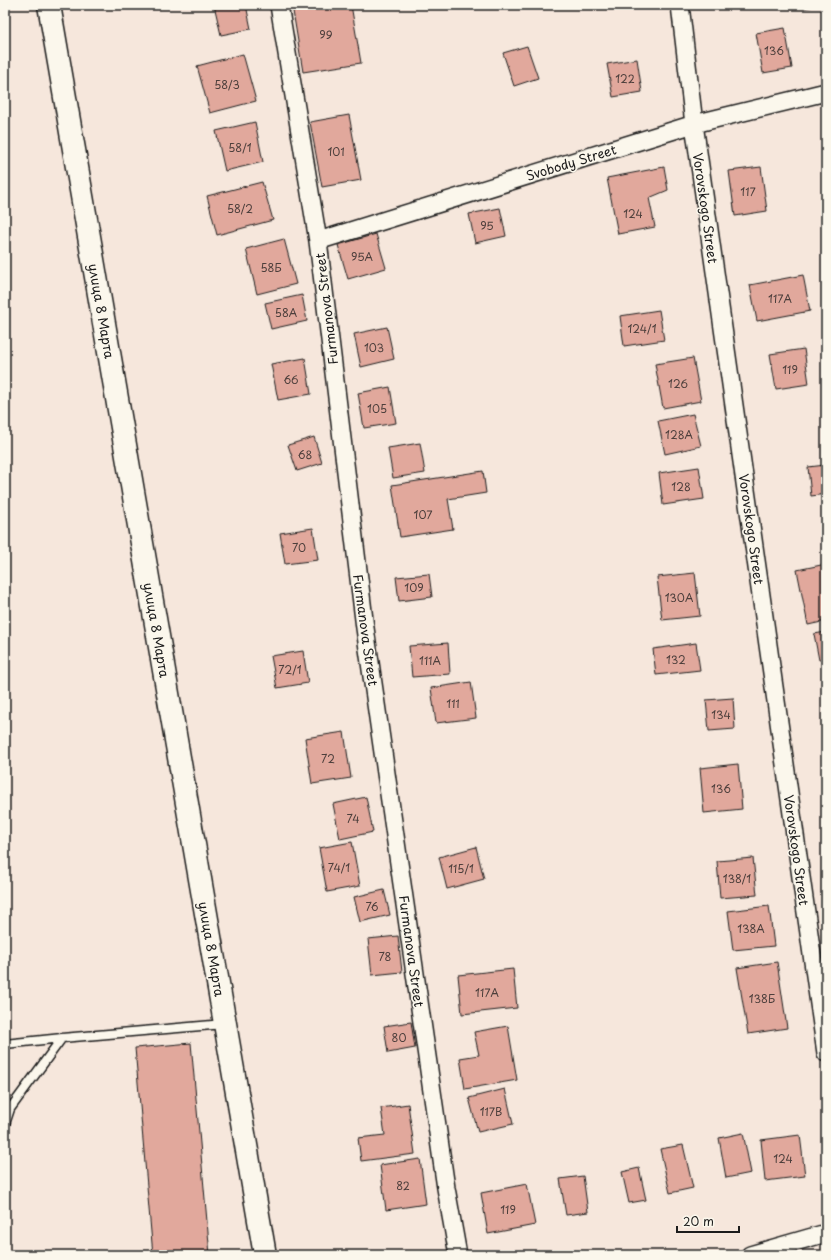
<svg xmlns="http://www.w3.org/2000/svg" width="831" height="1260" font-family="'Playpen Sans',sans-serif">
  <rect width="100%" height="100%" fill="#f6e7dc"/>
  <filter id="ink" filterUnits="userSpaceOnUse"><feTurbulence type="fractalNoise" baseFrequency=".025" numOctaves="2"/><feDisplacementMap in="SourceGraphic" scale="8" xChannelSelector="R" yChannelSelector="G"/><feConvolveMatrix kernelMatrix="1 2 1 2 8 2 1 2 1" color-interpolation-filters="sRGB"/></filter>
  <g filter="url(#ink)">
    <path fill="#e1a89c" stroke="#1c1c1c" d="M214 5H246L251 29 221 35Z
      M292 5H351L361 63 303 72Z
      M805 5H819L805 8Z
      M785 28 792 68 763 73 756 33Z
      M527 46 538 78 514 86 503 53Z
      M243 54 256 101 210 113 197 66Z
      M637 59 642 92 613 97 607 64Z
      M349 115 361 180 322 187 310 122Z
      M255 122 263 162 225 171 216 131Z
      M664 167 668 190 649 198 655 227 618 234 607 178Z
      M761 167 767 211 735 216 729 171Z
      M262 182 273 220 217 235 207 196Z
      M500 208 506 236 475 243 469 214Z
      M376 234 386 268 348 279 338 245Z
      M284 239 296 284 257 294 246 249Z
      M803 275 810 311 757 321 750 285Z
      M302 295 307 321 271 329 265 303Z
      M659 310 664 340 624 346 620 316Z
      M387 327 394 359 361 367 354 334Z
      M804 349 809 384 776 389 770 354Z
      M305 358 311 394 278 400 271 364Z
      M693 358 701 401 663 408 655 364Z
      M390 387 396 423 364 428 358 393Z
      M693 414 701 446 665 454 658 421Z
      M314 437 322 463 297 471 288 445Z
      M420 443 425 473 393 478 388 448Z
      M826 465V494L811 496 808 467Z
      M699 467 704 499 663 505 659 473Z
      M483 471 486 493 448 499 453 529 400 537 392 485Z
      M313 528 318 560 285 564 280 533Z
      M826 564V621L808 625 797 570Z
      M695 573 700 616 662 620 657 577Z
      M429 574 432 597 399 601 396 577Z
      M826 632V659L819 660 814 634Z
      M448 643 450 674 412 677 409 646Z
      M696 643 700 670 656 675 653 649Z
      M303 651 308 683 277 688 271 656Z
      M471 682 476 718 436 723 431 688Z
      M733 698 735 729 709 731 706 700Z
      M344 732 351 778 312 784 305 738Z
      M738 764 742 809 704 813 700 768Z
      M366 797 373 832 340 839 333 804Z
      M352 842 360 886 327 892 319 848Z
      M476 847 484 879 447 889 439 857Z
      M753 858 757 895 720 898 717 861Z
      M384 890 390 915 360 922 354 897Z
      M769 906 774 946 733 950 728 911Z
      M398 936 402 972 372 975 368 939Z
      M777 962 787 1028 748 1034 737 968Z
      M513 969 517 1008 462 1014 458 975Z
      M411 1022 415 1048 388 1053 384 1026Z
      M508 1026 517 1080 465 1089 460 1058 479 1055 474 1032Z
      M191 1043 210 1255H153L135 1048Z
      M505 1089 513 1124 478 1132 469 1098Z
      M408 1104 415 1154 361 1161 358 1138 385 1135 381 1108Z
      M743 1133 751 1173 726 1178 719 1138Z
      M800 1135 805 1176 765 1181 761 1140Z
      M683 1145 693 1188 670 1193 660 1149Z
      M420 1159 426 1204 386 1210 380 1165Z
      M639 1168 646 1200 629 1203 622 1172Z
      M583 1176 588 1212 566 1215 560 1179Z
      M527 1184 535 1225 488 1234 481 1193Z"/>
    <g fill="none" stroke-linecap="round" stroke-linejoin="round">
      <defs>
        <path id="lane" d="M5 1044 62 1038
          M5 1124 10 1109 62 1038 224 1024"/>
        <path id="street" d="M279 5 318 241 365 628 446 1188 458 1255
          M680 5 694 124 826 1053
          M318 241 694 124 826 92
          M750 1255 826 1233"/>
        <path id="primary" d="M49 5 265 1255"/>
      </defs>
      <use href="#lane" stroke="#1c1c1c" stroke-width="11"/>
      <use href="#street" stroke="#1c1c1c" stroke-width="20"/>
      <use href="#primary" stroke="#1c1c1c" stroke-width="25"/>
      <use href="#lane" stroke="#fbf7ec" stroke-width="8"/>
      <use href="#street" stroke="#fbf7ec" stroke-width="17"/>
      <use href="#primary" stroke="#fbf7ec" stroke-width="22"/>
    </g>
  </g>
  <g text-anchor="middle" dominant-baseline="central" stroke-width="3" stroke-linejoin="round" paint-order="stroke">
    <g font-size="11" fill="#4d3f3c">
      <text x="326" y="34">99</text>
      <text x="774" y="50">136</text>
      <text x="625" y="78">122</text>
      <text x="227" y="84">58/3</text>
      <text x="240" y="147">58/1</text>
      <text x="336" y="151">101</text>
      <text x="748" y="191">117</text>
      <text x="240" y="208">58/2</text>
      <text x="633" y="213">124</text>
      <text x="487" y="225">95</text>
      <text x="362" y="256">95А</text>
      <text x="271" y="267">58Б</text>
      <text x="780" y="298">117А</text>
      <text x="286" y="312">58А</text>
      <text x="642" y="328">124/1</text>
      <text x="374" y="347">103</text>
      <text x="790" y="369">119</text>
      <text x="291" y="379">66</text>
      <text x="678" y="383">126</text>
      <text x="377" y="408">105</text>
      <text x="679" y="434">128А</text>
      <text x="305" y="454">68</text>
      <text x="681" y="486">128</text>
      <text x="423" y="514">107</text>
      <text x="299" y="547">70</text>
      <text x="414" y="587">109</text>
      <text x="679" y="597">130А</text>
      <text x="676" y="659">132</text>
      <text x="430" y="660">111А</text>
      <text x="290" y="669">72/1</text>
      <text x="453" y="703">111</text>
      <text x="721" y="714">134</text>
      <text x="328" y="758">72</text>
      <text x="721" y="788">136</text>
      <text x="353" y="818">74</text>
      <text x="339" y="867">74/1</text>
      <text x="461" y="868">115/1</text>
      <text x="737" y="878">138/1</text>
      <text x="372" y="906">76</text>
      <text x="751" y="928">138А</text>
      <text x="385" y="956">78</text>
      <text x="487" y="992">117А</text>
      <text x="762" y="998">138Б</text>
      <text x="399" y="1037">80</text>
      <text x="491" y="1111">117В</text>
      <text x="783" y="1158">124</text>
      <text x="403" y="1185">82</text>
      <text x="508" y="1209">119</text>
    </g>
    <g font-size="13" fill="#1c1c1c" stroke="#fbf7ec">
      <text transform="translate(571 162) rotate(-17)">Svobody Street</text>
      <text transform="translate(706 208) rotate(82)">Vorovskogo Street</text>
      <text transform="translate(326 309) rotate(-97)">Furmanova Street</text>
      <text transform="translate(102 311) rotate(80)">улица 8 Марта</text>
      <text transform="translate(752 529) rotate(82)">Vorovskogo Street</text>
      <text transform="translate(157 630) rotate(80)">улица 8 Марта</text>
      <text transform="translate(366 630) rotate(82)">Furmanova Street</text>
      <text transform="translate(797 850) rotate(82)">Vorovskogo Street</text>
      <text transform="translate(212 949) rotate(80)">улица 8 Марта</text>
      <text transform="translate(412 951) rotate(82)">Furmanova Street</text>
    </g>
  </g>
  <rect width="831" height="1260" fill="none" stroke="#fbf7ec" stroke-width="20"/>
  <rect x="10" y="10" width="811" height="1240" fill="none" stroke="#1c1c1c" stroke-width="1.5" filter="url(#ink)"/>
  <path d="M677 1226v6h62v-6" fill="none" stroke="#1c1c1c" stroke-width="2"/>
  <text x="683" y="1226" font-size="12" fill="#1c1c1c" stroke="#fbf7ec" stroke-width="3" paint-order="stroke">20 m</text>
</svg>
